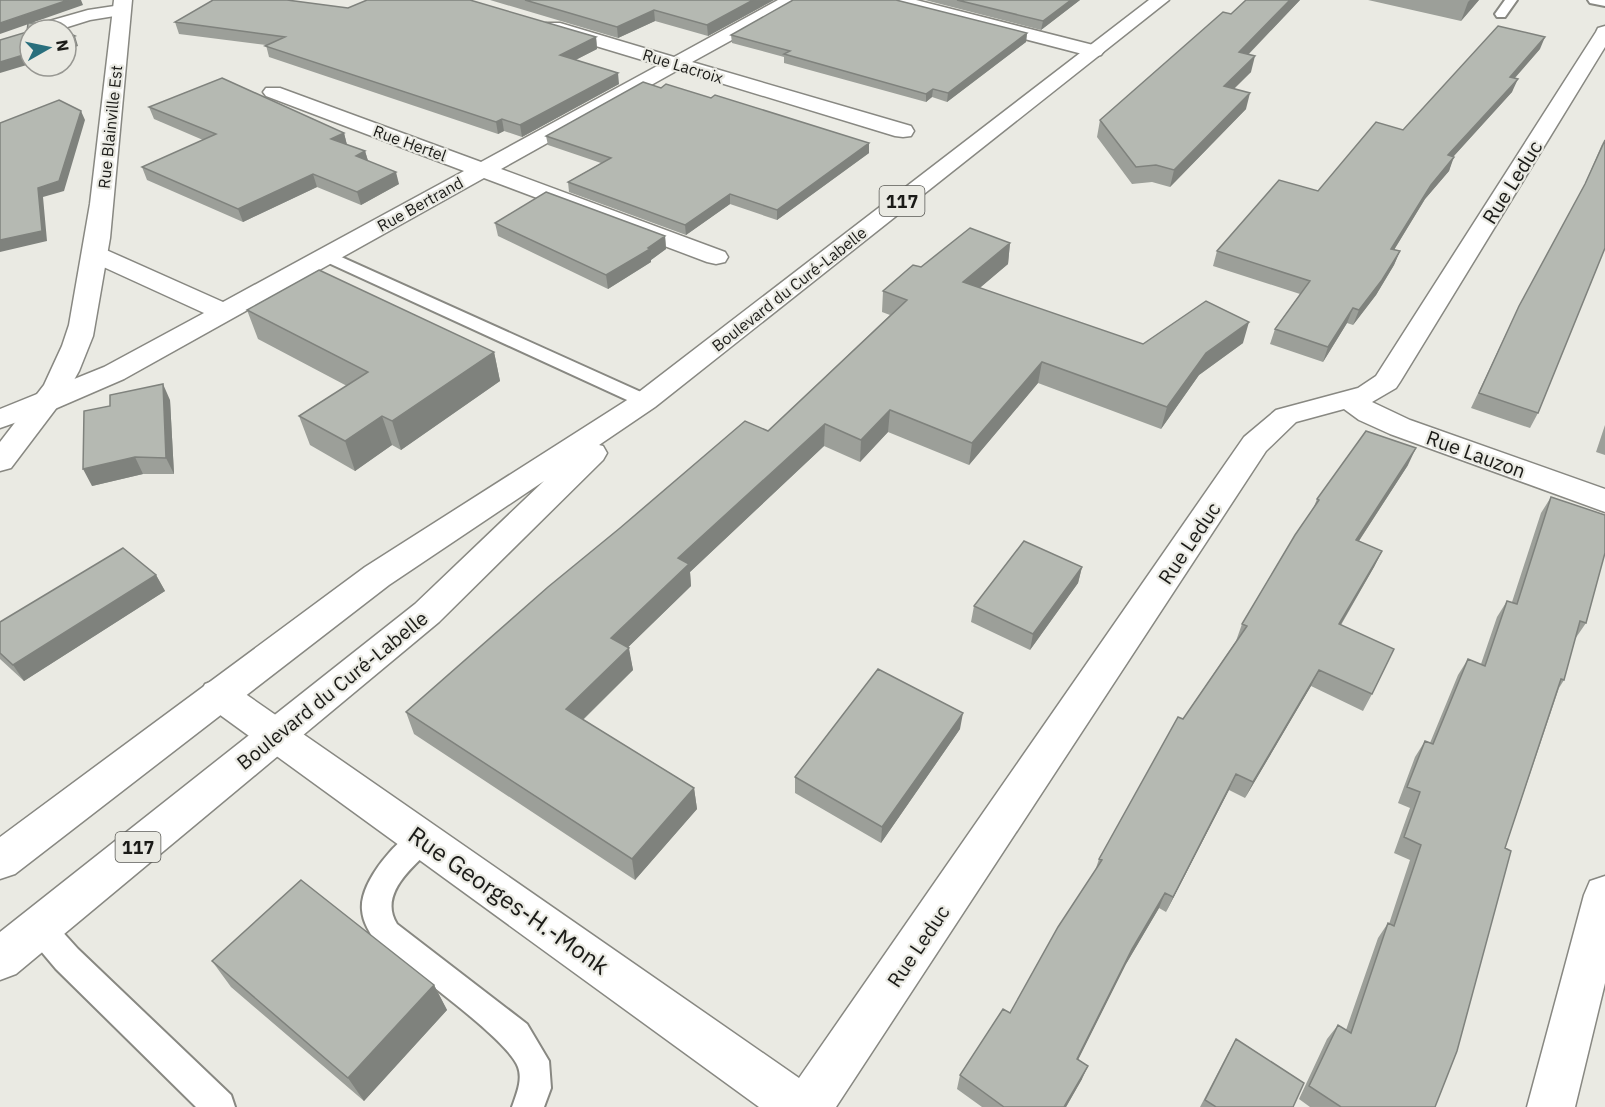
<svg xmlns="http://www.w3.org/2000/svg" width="1605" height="1107" font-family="'IBM Plex Sans',sans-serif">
  <rect width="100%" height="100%" fill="#eaeae3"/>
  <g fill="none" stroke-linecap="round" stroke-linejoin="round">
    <defs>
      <path id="service" d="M1505 0H1517L1505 17H1497L1495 14Z
        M1588 0H1605V6L1590 3Z
        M328 251 652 397 655 401 652 405H638L322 260 320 256 322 252Z
        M423 826 433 829 437 838 433 847C413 867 378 894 397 924L527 1024 549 1061 551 1088 544 1107H512C516 1095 523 1080 518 1067 508 1039 405 966 377 944 370 933 363 923 362 910 359 882 399 835 423 826Z
        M39 913 49 917 78 949 231 1095 235 1107H196L56 969 29 937 24 927 29 917Z"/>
      <path id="minor" d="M778 0H800L797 4 692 62 911 126 914 131 911 136 903 137 895 136 678 70 501 169 725 252 728 257 725 262 716 264 707 262 484 178 124 379 57 408 0 428V409L104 367 204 313 86 259 83 254 86 249 95 247 104 249 223 302 464 171 266 96 263 92 266 88H280L481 162 659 65 546 31 544 27 546 23H560L674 57Z
        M886 0H916L1101 47 1104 51 1101 55 1094 57 889 4Z
        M121 5 127 6 130 10 127 14 90 20 58 30H30L32 26 88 10Z
        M1605 26V47L1400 382 1396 388 1372 402 1410 420 1605 489V512L1390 434 1359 420 1344 409 1296 422 1266 451 836 1107H759L205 704 200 694 205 684 218 679 231 684 799 1078 1244 437 1276 410 1358 388 1376 376 1596 32 1598 28Z
        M1605 876V983L1575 1107H1527L1584 895 1590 881Z"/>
      <path id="tertiary" d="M114 0H132L110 238 93 336 79 371 64 398 11 468 0 471V442L44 385 62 346 69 325 90 204Z"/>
      <path id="primary" d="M1149 0H1169L655 407 599 445 603 446 607 453 603 460 439 622 16 974 0 980V932L415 604 544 481 389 585 15 874 0 879V837L365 567 635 395Z"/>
    </defs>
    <use href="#service" stroke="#888882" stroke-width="4"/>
    <use href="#minor" stroke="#888882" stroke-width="3"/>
    <use href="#tertiary" stroke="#888882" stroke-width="3"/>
    <use href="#primary" stroke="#888882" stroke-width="3"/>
    <use href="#service" fill="#fff" fill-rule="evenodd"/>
    <use href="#minor" fill="#fff" fill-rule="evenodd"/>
    <use href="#tertiary" fill="#fff" fill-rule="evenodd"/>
    <use href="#primary" fill="#fff" fill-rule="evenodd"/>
  </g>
  <path fill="#9c9f99" d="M490 0H774L708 36 655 21 618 38Z
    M925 0H1080L1041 30Z
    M1246 0H1300L1248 55 1251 72 1234 89 1246 109 1170 187 1152 182 1132 184 1097 137 1100 120 1231 14Z
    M1368 0H1479L1461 21Z
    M175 22 596 37 597 49 575 60 619 84 522 137 504 131 498 134 269 57 266 45 179 34Z
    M1027 33 1026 42 947 102 932 97 926 102 784 63V57L732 43 731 35Z
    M1540 49 1515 78 1512 92 1453 157 1449 171 1425 199 1394 250 1400 251 1394 265 1376 295 1353 325 1347 323 1323 362 1270 344 1275 329 1300 294 1213 266 1217 251 1318 191 1403 130Z
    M149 107 344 133 347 145 365 151 368 161 399 184 361 205 317 187 243 222 147 180 142 167 203 140 154 119Z
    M546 136 869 153 777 220 730 204 686 235 569 192 568 182 601 163 548 145Z
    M1603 142 1538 413 1530 428 1471 408 1512 321 1581 193Z
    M495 223 665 236 666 249 651 260V262L608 289 498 236Z
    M1010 243 1008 264 979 288 1143 344 1243 343 1199 375 1161 429 1038 383 969 465 888 432 860 462 824 446 690 572 691 586 628 647 633 670 583 720 694 788 697 809 635 880 414 734 406 712 768 431 890 315 882 312 883 291 921 267Z
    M247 310 494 352 500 381 401 450 392 445 355 471 310 445 299 416 347 386 258 339Z
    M170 400 174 474H143L92 486 110 406Z
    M1605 425V455L1596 452Z
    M1408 465 1359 541 1382 551 1374 567 1341 625 1372 694 1363 711 1311 686 1245 798 1229 790 1166 912 1159 908 1126 964 1078 1059 1082 1079 1066 1107H982L957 1089 960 1075 1010 1013 1095 871 1099 859 1183 719 1236 641 1242 624 1313 509 1317 499Z
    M1551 497 1586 623 1575 639 1564 680 1559 688 1505 848 1435 1107H1310L1299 1099 1327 1039 1338 1025 1346 1030 1378 938 1388 923 1389 924 1410 860 1394 853 1410 808 1398 803 1415 757 1425 741 1430 743 1458 675 1468 659 1481 664 1497 617 1507 601 1512 602 1541 513Z
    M1082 567 1078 583 1030 650 971 622 974 606Z
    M156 575 165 591 24 681 0 659V622Z
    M960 729 881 843 795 793V777Z
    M212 961 434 985 447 1010 364 1101 231 987Z
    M1236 1039 1293 1107H1200L1228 1053Z"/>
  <path fill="#7f827d" d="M68 0H81L83 5 0 34V23Z
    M753 0H774L708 36 707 25Z
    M1071 0H1080L1041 30 1043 21Z
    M1290 0H1300L1235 68 1239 52Z
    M1470 0H1479L1461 21 1468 2Z
    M654 10 655 21 618 38 617 27Z
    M1027 33 1026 42 947 102 948 93Z
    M75 36 78 46 66 50V39Z
    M596 37 597 49 562 67 560 55Z
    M1545 37 1540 49 1504 90 1510 77Z
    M30 53V64L0 73V62Z
    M1255 56 1251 72 1220 102 1224 86Z
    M618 73 619 84 522 137 520 125Z
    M1518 79 1512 92 1442 169 1448 155Z
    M933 89 932 97 926 102V94Z
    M1250 93 1246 109 1170 187 1174 170Z
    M81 111 85 120 64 191 43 197 47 241 0 252V240Z
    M502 119 504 131 498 134 496 122Z
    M344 133 347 145 331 139Z
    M869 143V153L777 220V210Z
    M365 151 369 164 356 156Z
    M1454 157 1449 171 1425 199 1386 263 1391 249 1431 185Z
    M396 172 399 184 361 205 357 192Z
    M313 174 317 187 243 222 238 209Z
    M730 194V204L686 235 685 225Z
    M665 236 666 249 651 260V262L608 289 606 275Z
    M1010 243 1008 264 961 304 963 282Z
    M1400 251 1394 265 1376 295 1353 325 1359 310Z
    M1353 308 1347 323 1323 362 1328 347Z
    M1249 322 1243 343 1199 375 1161 429 1167 407 1206 353Z
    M494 352 500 381 401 450 392 421Z
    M1042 362 1038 383 969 465 972 443Z
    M163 384 170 400 174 474 166 458Z
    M890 410 888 432 860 462 861 440Z
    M382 416 392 445 355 471 345 441Z
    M825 424 824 446 690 572 691 586 615 660 611 638 678 558Z
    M1416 448 1408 465 1349 556 1356 540Z
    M135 457 143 474 92 486 83 469Z
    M1382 551 1374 567 1331 641 1339 624Z
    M1082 567 1078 583 1030 650 1033 634Z
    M156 575 165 591 24 681 13 665Z
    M629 648 633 670 571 731 566 709Z
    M1319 670 1311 686 1245 798 1253 782Z
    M963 713 960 729 881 843 882 827Z
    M1236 774 1229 790 1166 912 1173 897Z
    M694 788 697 809 635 880 632 859Z
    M1165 893 1159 908 1126 964 1072 1072 1077 1059 1132 949Z
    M434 985 447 1010 364 1101 348 1078Z
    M1088 1066 1082 1079 1066 1107H1064Z"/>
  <path fill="#b5b9b2" stroke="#7f827d" stroke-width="1.5" d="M0 0H68L0 23Z
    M213 0H287L348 8 367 0H470L596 37 560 55 618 73 520 125 502 119 496 122 265 46 285 37 175 22Z
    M525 0H753L707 25 654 10 617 27Z
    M793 0H896L1027 33 948 93 933 89 926 94 784 54 790 51 731 35Z
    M957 0H1071L1043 21Z
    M1246 0H1290L1239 52 1255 56 1224 86 1250 93 1174 170 1156 165 1136 167 1100 120 1223 12 1231 14Z
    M28 23H47L61 30H30V53L0 62V40L27 32Z
    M1498 26 1545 37 1510 77 1518 79 1448 155 1454 157 1431 185 1391 249 1400 251 1382 280 1359 310 1353 308 1328 347 1275 329 1310 281 1217 251 1279 180 1318 191 1376 122 1403 130Z
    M66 32 75 36 66 39Z
    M222 78 344 133 331 139 365 151 356 156 396 172 357 192 313 174 238 209 142 167 216 134 149 107Z
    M643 82 661 88 666 84 711 98 715 95 869 143 777 210 730 194 685 225 568 182 611 158 546 136Z
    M59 100 81 111 59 181 38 188 42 231 0 240V123Z
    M1605 140V248L1538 413 1479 393 1519 306 1585 184Z
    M546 192 665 236 648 248 650 249 606 275 495 223Z
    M970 228 1010 243 963 282 1143 344 1206 301 1249 322 1206 353 1167 407 1042 362 972 443 890 410 861 440 825 424 678 558 689 564 611 638 629 648 566 709 694 788 632 859 406 712 548 587 620 528 745 421 768 431 907 300 883 291 913 265 921 267Z
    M319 270 494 352 392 421 382 416 345 441 299 416 368 372 247 310Z
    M163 384 166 458 135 457 83 469 84 411 110 406V395Z
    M1366 431 1416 448 1356 540 1382 551 1339 624 1394 649 1372 694 1319 670 1253 782 1236 774 1173 897 1165 893 1132 949 1077 1059 1088 1066 1064 1107H1004L960 1075 1003 1009 1010 1013 1058 927 1102 860 1099 859 1178 717 1183 719 1247 626 1242 624 1295 535 1319 500 1317 499Z
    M1551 497 1605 515V553L1586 623 1580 621 1564 680 1561 679 1505 848 1511 851 1457 1051 1435 1107H1341L1309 1086 1338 1025 1351 1033 1388 923 1394 926 1421 845 1404 837 1420 792 1407 787 1425 741 1433 744 1468 659 1485 666 1507 601 1517 604Z
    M1024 541 1082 567 1033 634 974 606Z
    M123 548 156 575 13 665 0 653V622Z
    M878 669 963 713 882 827 795 777Z
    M301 880 434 985 348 1078 212 961Z
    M1236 1039 1304 1083 1293 1107H1216L1205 1100Z"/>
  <g text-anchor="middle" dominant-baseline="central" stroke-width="4.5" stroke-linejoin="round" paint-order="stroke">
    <g font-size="16" fill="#1b1b18" stroke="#eaeae3">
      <text transform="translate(683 66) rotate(17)">Rue Lacroix</text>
      <text transform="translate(110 127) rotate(-84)">Rue Blainville Est</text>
      <text transform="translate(410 143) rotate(20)">Rue Hertel</text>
      <text transform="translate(420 204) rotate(-29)">Rue Bertrand</text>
      <text transform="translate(789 289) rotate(-38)">Boulevard du Curé-Labelle</text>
    </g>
    <g fill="#eaeae3" stroke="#595955" stroke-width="1.5">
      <rect x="879.5" y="186" width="45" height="30" rx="4.5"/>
      <rect x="115.5" y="832" width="45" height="30" rx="4.5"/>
    </g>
    <g font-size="18" font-weight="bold" fill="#1b1b18">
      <text x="902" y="201">117</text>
      <text x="138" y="847">117</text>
    </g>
    <g font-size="20" fill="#1b1b18" stroke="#eaeae3">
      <text transform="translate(1512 182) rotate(-58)">Rue Leduc</text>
      <text transform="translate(1476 454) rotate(20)">Rue Lauzon</text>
      <text transform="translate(1189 543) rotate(-56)">Rue Leduc</text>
      <text transform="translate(332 690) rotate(-39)">Boulevard du Curé-Labelle</text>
      <text transform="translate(918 946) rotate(-56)">Rue Leduc</text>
    </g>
    <g font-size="24" fill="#1b1b18" stroke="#eaeae3">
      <text transform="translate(509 900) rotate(35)">Rue Georges-H.-Monk</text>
    </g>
  </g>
  <g transform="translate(48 48) rotate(81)"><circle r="28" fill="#eaeae3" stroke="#979792" stroke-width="1.5"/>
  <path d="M0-4.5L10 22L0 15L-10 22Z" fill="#296f7d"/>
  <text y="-9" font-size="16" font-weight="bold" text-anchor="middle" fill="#1b1b18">N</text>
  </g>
</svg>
